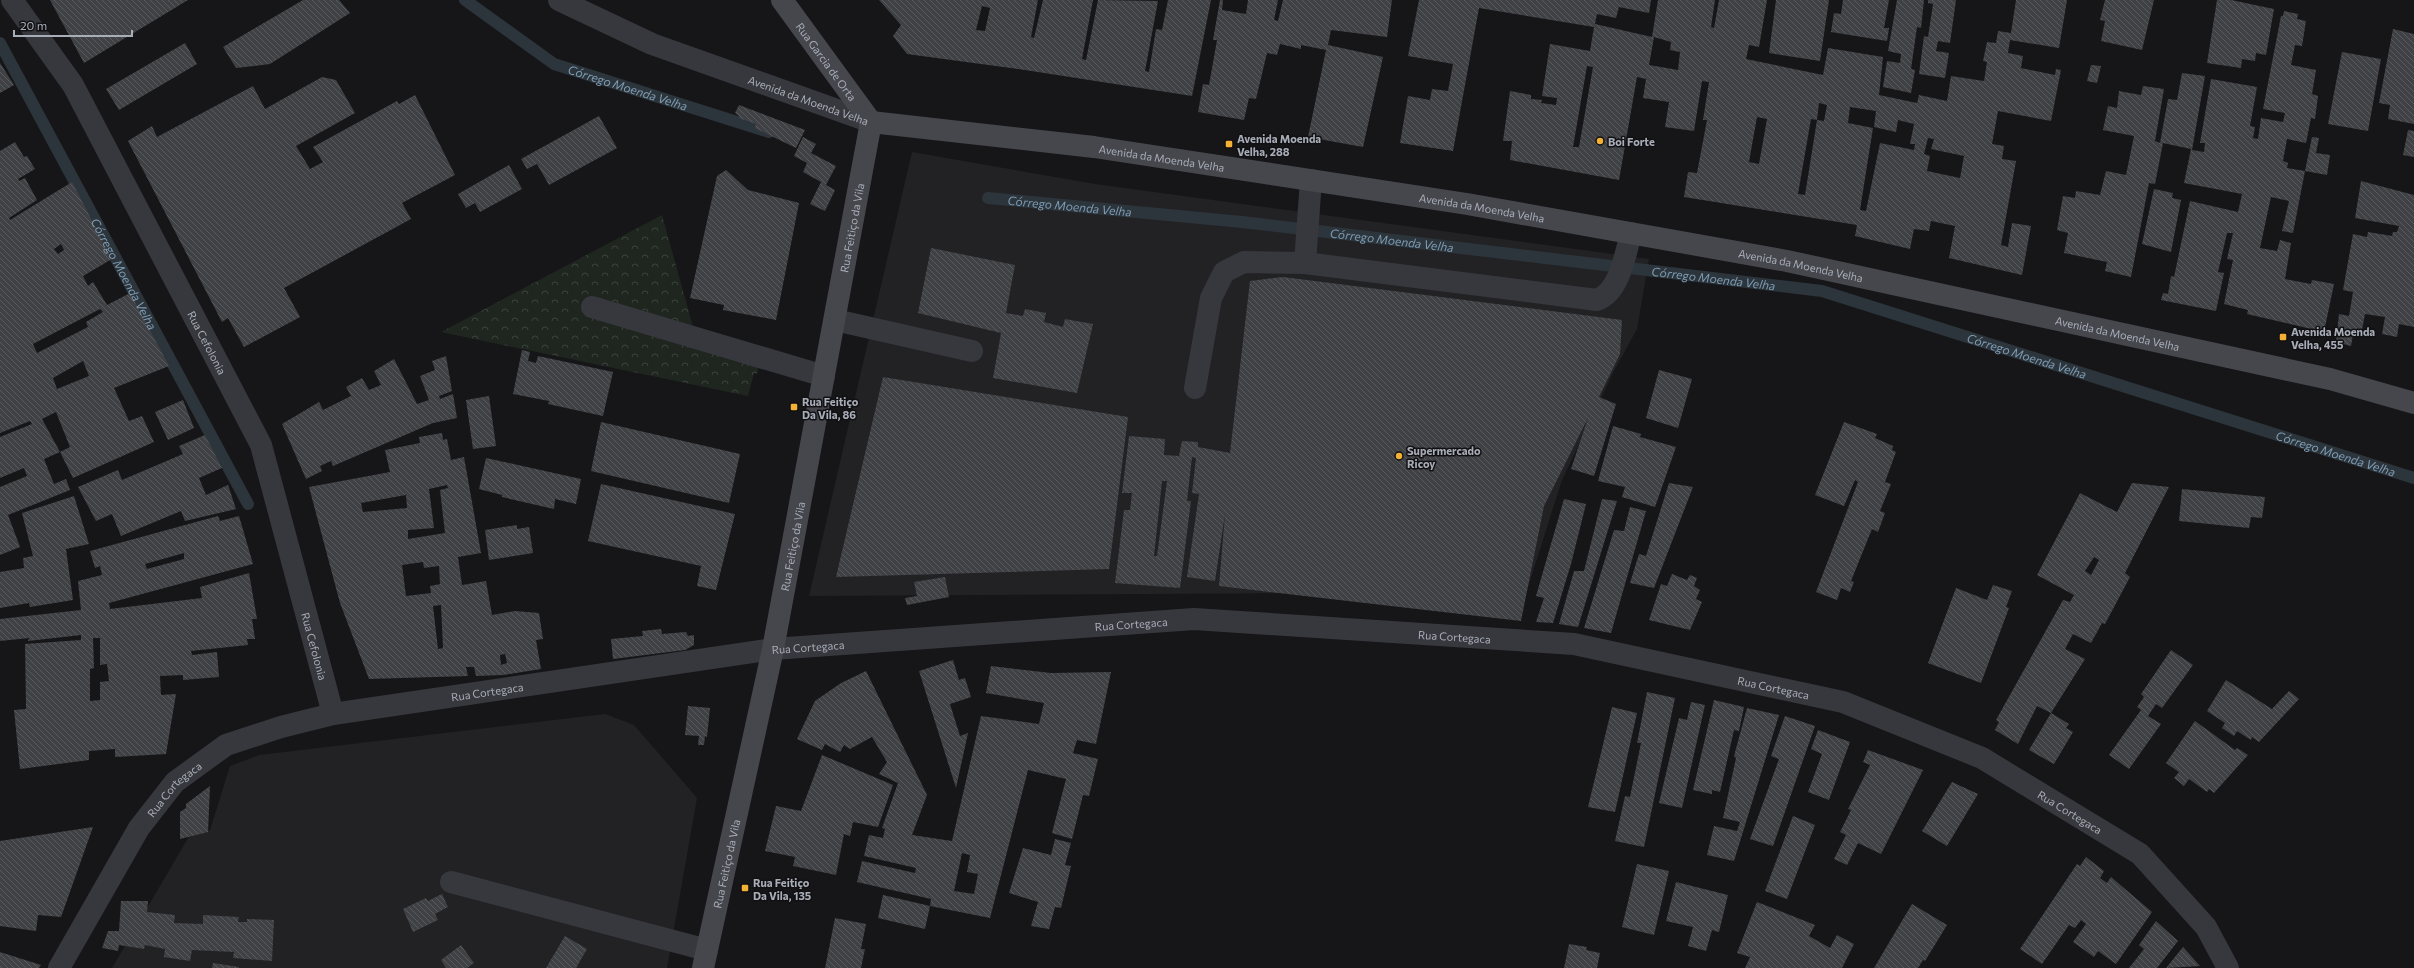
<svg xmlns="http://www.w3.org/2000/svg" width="2414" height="968" font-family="Commissioner,sans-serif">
  <defs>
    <pattern id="forest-crowns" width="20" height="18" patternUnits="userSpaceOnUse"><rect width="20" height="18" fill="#1e261f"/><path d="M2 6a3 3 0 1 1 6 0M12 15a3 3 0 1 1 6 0" fill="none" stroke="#3c433d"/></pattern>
    <pattern id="building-back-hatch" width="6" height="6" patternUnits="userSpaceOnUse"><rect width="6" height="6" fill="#404145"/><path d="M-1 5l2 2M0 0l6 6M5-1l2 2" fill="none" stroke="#595a5e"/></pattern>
  </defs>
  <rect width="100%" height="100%" fill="#161618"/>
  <path fill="#222225" d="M912 152 1095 184 1649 259 1637 329 1614 371 1562 480 1524 600 1306 593 809 596Z
    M605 714 634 725 697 798 667 968H112L191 833 210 830 230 766 259 755Z"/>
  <path fill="url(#forest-crowns)" d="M662 215 695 334 763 347 757 374 754 373 748 396 441 332Z"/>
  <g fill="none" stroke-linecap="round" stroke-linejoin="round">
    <g stroke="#2c353c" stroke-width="12">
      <path id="s1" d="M465 0 554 64 769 132"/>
      <path id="s2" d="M0 43 248 504"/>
      <path id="s3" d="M988 198 1242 222 1822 291 2414 478"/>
    </g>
  </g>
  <path fill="url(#building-back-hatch)" fill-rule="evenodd" d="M50 0H188L84 63Z
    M303 0H339L350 13 270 64 236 68 223 47Z
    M879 0H1038L1031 37 1034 38 1043 0H1093L1082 59 1086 60 1098 0 1158 1 1145 71 1149 72 1156 29 1162 30 1168 0H1211L1192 96 1025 70 907 54 893 36 901 25ZM982 6 990 8 985 31 976 30Z
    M1220 0H1223L1222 10 1246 14 1248 0H1278L1274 20 1278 21 1283 0H1392L1387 37 1331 30 1328 45 1383 57 1363 147 1308 137 1326 50 1301 45V49L1280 44 1277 55 1267 53 1256 99 1249 98 1244 120 1198 112 1203 84 1209 85 1217 40H1213Z
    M1419 0H1651L1649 13 1619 7 1616 18 1597 14 1595 24 1652 37 1658 0H1715L1711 27 1714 28 1719 0H1767L1759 47 1749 45 1746 59 1823 75 1828 48 1883 57 1879 95 1917 103 1919 95 1947 101 1951 76 1984 81 1987 62 1983 61 1987 42 1996 43 1998 31 2011 33 2016 0H2067L2059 48 2010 40 2008 53 2023 56 2021 68 2055 75 2056 69 2061 70 2051 121 1998 111 1992 144 2004 146 2002 159 2016 161 2001 245 2008 247 2012 223 2031 226 2022 275 1949 258 1955 226 1931 221 1929 231 1914 229 1910 249 1855 236 1857 225 1684 197 1688 172 1697 173 1707 120H1703L1709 82 1702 81 1694 131 1665 127 1669 102 1643 98 1646 79 1637 77 1619 180 1510 160 1512 141H1503L1510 91 1531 95V99L1542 100 1541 103 1556 105 1557 98 1542 96 1550 44 1590 51 1594 27 1479 8 1453 151 1400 143 1408 96 1430 100 1432 89 1448 91 1453 64 1408 56ZM1654 37 1671 42 1670 50 1680 52 1678 70 1649 65ZM1587 66 1593 67 1579 147H1573ZM1819 103 1827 105 1824 121 1817 120ZM1850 107 1876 111 1874 127 1896 132 1898 120 1914 124 1910 144H1915L1914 150 1880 143 1866 211 1860 210 1873 128 1848 123ZM1757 117 1767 119 1759 164 1749 162ZM1811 119 1817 120 1805 195 1798 194ZM1928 138 1934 139 1931 149 1964 156 1960 178 1927 171 1930 156 1924 154Z
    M1776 0H1829L1820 61 1769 53Z
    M1843 0H1889L1884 28H1889L1887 41 1831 32 1834 13 1841 14Z
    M1897 0H1924L1921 28 1917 27 1911 69 1915 70 1911 93 1883 87 1887 61 1900 63 1901 54 1888 51Z
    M1928 0H1956L1950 43 1938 41 1936 51 1949 53 1945 78 1919 74 1924 36 1928 37 1933 4 1928 3Z
    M2105 0H2154L2142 50 2101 41 2105 21 2100 20Z
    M2217 0H2231L2274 9 2266 55 2256 53 2255 61 2242 59 2241 68 2207 63Z
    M2284 11 2298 14 2297 19 2306 21 2302 46 2295 45 2291 65 2316 70 2312 94 2318 96 2315 119 2311 118 2306 143 2287 139 2283 161 2288 163 2287 168 2305 171 2312 137 2319 138 2316 153 2330 155 2327 175 2305 171 2293 233 2282 231 2289 201 2271 197 2260 248 2277 251 2280 240 2291 243 2285 279 2311 284 2312 280 2334 284 2324 332 2247 314 2248 310 2224 304 2233 260 2227 259 2233 233H2227L2218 272 2224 273 2216 311 2161 300 2163 293 2168 294 2171 276 2174 277 2190 201 2238 212 2242 194 2184 183 2191 149 2163 143 2155 184 2149 183 2131 277 2105 271 2107 262 2064 253 2068 233 2057 230 2063 196 2075 198 2076 191 2100 195 2106 171 2126 175 2134 136 2103 130 2108 106 2117 108 2119 91 2141 95 2143 86 2164 89 2155 141 2160 143 2168 99 2177 100 2182 73 2205 76 2192 150 2204 152 2205 143H2200L2211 79 2257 87 2250 126 2255 127 2253 138 2258 139 2261 118 2283 122 2285 113 2263 109 2281 16H2283Z
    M2393 29 2414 34V124L2388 119 2390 105 2379 103Z
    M185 43 197 64 119 110 106 89Z
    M2342 52 2381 59 2368 131 2328 124Z
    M0 63 14 85 0 93Z
    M2091 65 2101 66 2097 83 2087 81Z
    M322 77 336 80 355 113 296 146 310 169 323 162 313 147 397 101 399 104 415 95 455 175 402 203 411 219 284 288 300 317 244 347 228 318 222 322 128 141 152 126 157 137 253 86 265 109Z
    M739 105 805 130 796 148 755 128 756 124 739 118V116L735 113Z
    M599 116 617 148 549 185 537 164 527 169 521 159Z
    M2408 130 2414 131V157L2403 155Z
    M803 137 816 144 811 153 836 166 826 185 835 190 825 211 810 204 821 182 803 172 807 163 794 156Z
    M15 142 24 157 27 156 35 169 18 179 19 181 25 178 37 200 9 218 10 220 72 182 112 259 83 276 88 286 93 282 107 305 130 293 169 366 114 388 129 421 142 416 154 442 73 478 60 452 70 447 56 412 42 419 60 452 44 459 54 484 66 479 70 490 8 515 20 547 0 555V487L27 476 24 468 0 478V437L32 424 30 421 0 433V151ZM61 244 64 250 58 254 54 249ZM100 309 103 312 86 322 88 327 37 353 33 344ZM83 361 89 376 57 389 53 378Z
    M509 165 522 189 480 212 475 203 466 208 458 194Z
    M726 170 748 190 799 203 776 320 723 310 724 305 690 298 717 176Z
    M2361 181 2414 195V327L2399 324 2397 337 2382 334 2385 317 2365 314 2362 330 2354 329 2351 346 2336 342 2339 314 2349 316 2353 292 2343 290 2353 234 2367 237 2368 232 2392 236 2393 232H2397L2399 226 2355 218Z
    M2154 189 2173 193 2172 198 2181 200 2171 252 2142 244Z
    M931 248 1015 265 1006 313 1023 316 1025 309 1046 313 1044 322 1063 327 1065 319 1093 324 1077 393 993 378 1001 333 918 313Z
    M1283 277 1622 320 1620 354 1599 397 1616 404 1594 476 1571 469 1588 418 1544 506 1521 621 1219 586 1225 514 1215 581 1187 577 1199 494 1192 493 1196 458 1192 457 1187 501H1191L1180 588 1115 583 1124 510H1130L1132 493H1122L1129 436 1165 439 1164 455 1179 456 1182 441 1198 442V447L1230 453 1250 281ZM1162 481H1167L1157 556H1154Z
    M522 350 530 352 528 361 536 363 538 356 613 372 603 416 548 404 549 401 513 394Z
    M446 356 452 391 439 396 440 399 453 394 457 418 433 423 333 466 331 461 320 466 322 471 306 479 282 424 319 402 323 410 351 396 346 387 362 378 369 390 381 385 374 371 394 359 417 404 429 400 420 376 435 370 432 361Z
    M1659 370 1692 379 1678 428 1646 418Z
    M883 377 1128 417 1109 569 836 577Z
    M489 396 496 446 473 449 466 400Z
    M183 400 194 428 168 440 155 412Z
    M601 422 740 454 729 503 591 471Z
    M1844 422 1877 434 1875 438 1893 446 1892 450 1896 452 1885 482 1891 484 1880 511 1885 513 1878 532 1872 529 1851 581 1854 582 1850 592 1841 588 1837 600 1816 592 1858 482 1855 480 1844 506 1815 495Z
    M1613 426 1641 434 1640 437 1676 447 1655 507 1622 497 1625 487 1598 481Z
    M442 433 443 440 447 439 451 460 464 457 481 553 458 557 462 585 486 581 492 615 515 611 539 613 543 639 536 640 541 669 503 675 476 676 474 667H466L468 676 369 679 340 603 309 487 390 472 385 450 420 443 419 437ZM447 485 448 488 440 490 445 533 408 539V530L434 528 429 489ZM406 495 407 508 363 512 361 503ZM423 562 424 568 439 566 440 584 430 586 431 593 406 596 402 565ZM441 605 443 648 438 649 433 606ZM505 654 507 663 501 665 500 655Z
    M205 435 222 468 199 478 206 495 228 485 236 509 185 521 181 511 121 536 112 514 96 521 78 487 118 470 122 480 183 454 179 446Z
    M486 458 581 479 576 504 555 499 554 509 502 497V495L479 489Z
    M1669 483 1693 487 1654 588 1630 583 1639 554 1646 556Z
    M2132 483 2169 487 2125 573 2130 577 2105 624 2102 623 2091 643 2073 634 2065 649 2085 659 2051 713 2037 706 2018 744 1995 730 1999 722 1996 720 2063 600 2070 602 2074 595 2037 575 2080 493 2117 512ZM2094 557 2099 560 2091 575 2085 571Z
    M601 484 735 514 716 590 697 586 701 566 588 541Z
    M2182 489 2265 497 2262 518 2251 517 2249 528 2179 521Z
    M74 496 89 544 66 549 73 600 30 607 29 603 0 608V572L24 568 23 558 33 556 22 513Z
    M1564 499 1586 504 1571 564 1553 623 1536 622 1544 598 1536 596Z
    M1602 499 1617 501 1578 627 1559 624 1574 571H1584Z
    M1630 507 1646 511 1611 633 1584 628 1614 530 1624 531Z
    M218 516 220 521 239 516 253 564 109 603 110 609 202 598 200 587 249 573 257 619H252L255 639H247L248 645 191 651 192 655 217 652 219 677 183 680V675L160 676 161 695 176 694 166 754 115 757V749L89 751V760L20 769 14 710 26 709 25 644 81 640V635L28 641 29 638 0 641V619L81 610 78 581 102 575 100 566 95 568 90 551ZM184 553V559L147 569 145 564ZM93 638H100V665L107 664 109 681 100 682V700L90 701V669L94 668Z
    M517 525V529L529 527 533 553 489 560 485 530Z
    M1672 574 1687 580 1690 575 1697 578 1694 586 1700 590 1696 599 1702 602 1690 630 1649 620 1661 584 1667 586Z
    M945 577 949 597 907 605 905 598 917 596 914 582Z
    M1993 585 2012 591 2006 607 2009 608 1981 683 1928 663 1956 588 1987 600Z
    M661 629 662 634 686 632 688 636 694 635V645L685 650 613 659 611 639 643 636 642 631Z
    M2171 650 2193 665 2162 708 2156 704 2148 716 2161 724 2129 769 2109 755 2141 710 2137 707 2144 697 2141 694Z
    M953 660 959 680 965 678 971 697 950 704 960 736 968 733 956 788 919 671Z
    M991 666 1051 673 1111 672 1096 744 1077 740 1073 753 1098 759 1089 796 1083 795 1072 839 1052 833 1066 779 1028 770 990 918 930 906 931 899 857 882 862 861 915 873 916 868 864 856 869 835 883 838 885 829 882 828 898 783 879 774 887 762 872 737 850 749 844 745 840 752 825 744 822 750 797 739 815 701 841 683 866 671 927 795 912 835 952 841 981 716 1039 724 1044 703 986 693ZM962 853 970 855 967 872 978 874 974 894 954 891Z
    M2226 680 2272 709 2289 691 2299 699 2259 742 2252 737 2251 740 2237 731 2234 736 2222 728 2225 723 2207 711Z
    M1647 692 1675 698 1644 847 1615 841 1625 796 1630 797 1641 743H1637Z
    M1714 700 1744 707 1739 731 1734 730 1720 792 1712 790V794L1693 790Z
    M1691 702 1705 705 1682 808 1659 803 1679 718 1687 720Z
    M688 706 710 708 707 737 705 736 704 745H698L699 736 685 735Z
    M1612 707 1637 713 1615 812 1588 807Z
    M1747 708 1779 715 1734 861 1707 855 1714 826 1737 831 1740 822 1723 818 1736 758 1734 756Z
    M2051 713 2069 724 2066 728 2073 732 2054 764 2029 750Z
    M1785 716 1815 726 1773 846 1750 839 1779 759 1771 756Z
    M2195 721 2235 750 2237 748 2248 755 2214 793 2209 789 2207 792 2189 779 2184 786 2174 778 2179 772 2166 763Z
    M1818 730 1850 742 1829 800 1808 792 1822 754 1811 749Z
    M1868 750 1923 770 1881 854 1858 843 1847 865 1834 859 1846 835 1840 832 1851 810 1848 809 1870 765 1863 762Z
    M822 755 893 785 878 827 853 822 850 836 844 834 836 875 793 866 795 857 765 851 776 806 801 811Z
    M1952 782 1978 794 1947 846 1922 831Z
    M210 786 208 832 180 839V812L186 808V804Z
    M1793 816 1815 825 1787 899 1765 891Z
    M93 827 61 917 38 915 36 931 0 926V841Z
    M1055 839 1071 843 1065 865 1071 866 1061 908 1055 907 1049 929 1031 926 1038 902 1009 893 1023 848 1051 855Z
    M2086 857 2104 871 2100 878 2107 883 2111 877 2152 912 2116 964 2098 951 2094 957 2073 942 2086 924 2081 920 2075 928 2069 925 2042 964 2020 949 2077 864 2080 866Z
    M1637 864 1669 871 1654 935 1622 927Z
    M1676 882 1728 895 1719 932 1712 930 1706 951 1688 946 1693 927 1666 921Z
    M442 894 448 907 435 914 438 920 413 932 403 909 426 898 428 901Z
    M883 895 930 906 925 929 878 918Z
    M121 901H148L147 912 175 915 174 923 203 924V915L239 917 238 922H247V919L274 920 272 961 233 958 234 952 192 950 190 961 164 957 165 949 145 945 144 949 119 945 118 951 102 948 108 931H119Z
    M1757 902 1815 925 1809 936 1830 948 1837 935 1854 944 1842 968H1745L1750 957 1737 953Z
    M1912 904 1947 925 1925 961 1923 960 1918 968H1874Z
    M835 918 866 924 861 949H865L861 968H825Z
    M2156 921 2178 941 2157 968H2129L2144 949 2139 945Z
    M565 936 587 949 576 968H546Z
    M1569 944 1587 947 1586 950 1600 953 1597 968H1564Z
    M461 945 474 963 467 968H446L441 960Z
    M2183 947 2200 966 2166 968Z
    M0 952 41 965 39 968H0Z
    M213 963 239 967V968H212Z"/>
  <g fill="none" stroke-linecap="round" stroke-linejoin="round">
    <path stroke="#37383d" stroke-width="22" d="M1305 263 1311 180
      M592 307 824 376
      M835 320 972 351
      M1195 388 1211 298 1224 272 1244 262 1305 263 1597 300C1620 291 1625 255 1631 233
      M451 882 707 950"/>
    <g stroke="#37383d" stroke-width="22">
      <path id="s4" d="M12 0 73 85 261 445 333 714"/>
      <path id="s5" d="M559 0 652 44 871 122"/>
      <path id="s6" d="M59 968 139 828 175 782 226 745 281 727 333 714 773 649 1194 619 1574 644 1843 702 1982 758 2140 854 2206 927 2228 968"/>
    </g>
    <g stroke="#45474d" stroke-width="22">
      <path id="s7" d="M782 0 871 122"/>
      <path id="s8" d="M871 122 1094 147 1467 204 1787 261 2330 379 2414 403"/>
      <path id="s9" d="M703 968 773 649 871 122"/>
    </g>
  </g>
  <g fill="#f2b134" stroke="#111113" stroke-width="1.5">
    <circle cx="1600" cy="141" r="4"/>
    <rect x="1225" y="140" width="8" height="8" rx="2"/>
    <rect x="2279" y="333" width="8" height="8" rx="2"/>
    <rect x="790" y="403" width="8" height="8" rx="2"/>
    <circle cx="1399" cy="456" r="4"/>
    <rect x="741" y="884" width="8" height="8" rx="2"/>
  </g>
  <g text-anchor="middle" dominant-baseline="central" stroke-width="3" stroke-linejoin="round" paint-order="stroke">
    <g font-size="11" fill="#a8adb8" stroke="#111113">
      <text stroke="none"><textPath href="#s7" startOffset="76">Rua Garcia de Orta</textPath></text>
      <text stroke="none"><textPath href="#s5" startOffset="269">Avenida da Moenda Velha</textPath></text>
      <text stroke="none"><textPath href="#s8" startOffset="293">Avenida da Moenda Velha</textPath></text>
      <text stroke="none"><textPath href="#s8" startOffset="617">Avenida da Moenda Velha</textPath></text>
      <text stroke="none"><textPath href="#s9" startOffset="755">Rua Feitiço da Vila</textPath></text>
      <text stroke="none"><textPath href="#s8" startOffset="941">Avenida da Moenda Velha</textPath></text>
      <text stroke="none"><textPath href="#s8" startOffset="1265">Avenida da Moenda Velha</textPath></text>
      <text stroke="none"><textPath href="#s4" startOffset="395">Rua Cefolonia</textPath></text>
      <text stroke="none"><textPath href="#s9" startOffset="431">Rua Feitiço da Vila</textPath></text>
      <text stroke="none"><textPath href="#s6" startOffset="1198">Rua Cortegaca</textPath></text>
      <text stroke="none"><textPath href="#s6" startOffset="1522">Rua Cortegaca</textPath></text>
      <text stroke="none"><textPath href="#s4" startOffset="719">Rua Cefolonia</textPath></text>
      <text stroke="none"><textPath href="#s6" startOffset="874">Rua Cortegaca</textPath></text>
      <text stroke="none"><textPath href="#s6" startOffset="1846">Rua Cortegaca</textPath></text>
      <text stroke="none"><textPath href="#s6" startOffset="550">Rua Cortegaca</textPath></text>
      <text stroke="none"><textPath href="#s6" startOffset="214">Rua Cortegaca</textPath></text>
      <text stroke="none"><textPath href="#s6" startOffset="2170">Rua Cortegaca</textPath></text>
      <text stroke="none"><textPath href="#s9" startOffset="107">Rua Feitiço da Vila</textPath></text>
    </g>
    <g font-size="11" font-weight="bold" fill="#a8adb8" stroke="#111113" text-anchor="start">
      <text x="1237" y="138">Avenida Moenda<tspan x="1237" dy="13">Velha, 288</tspan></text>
      <text x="1608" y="141">Boi Forte</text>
      <text x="2291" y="331">Avenida Moenda<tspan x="2291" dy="13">Velha, 455</tspan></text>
      <text x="802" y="401">Rua Feitiço<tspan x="802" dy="13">Da Vila, 86</tspan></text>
      <text x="1407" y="450">Supermercado<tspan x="1407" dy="13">Ricoy</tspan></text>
      <text x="753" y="882">Rua Feitiço<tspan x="753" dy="13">Da Vila, 135</tspan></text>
    </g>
    <g font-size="12" font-style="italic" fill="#7f9bb3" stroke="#111113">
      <text stroke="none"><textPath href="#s1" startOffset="187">Córrego Moenda Velha</textPath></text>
      <text stroke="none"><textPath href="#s3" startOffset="82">Córrego Moenda Velha</textPath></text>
      <text stroke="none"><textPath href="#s3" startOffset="406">Córrego Moenda Velha</textPath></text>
      <text stroke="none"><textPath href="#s2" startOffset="262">Córrego Moenda Velha</textPath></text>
      <text stroke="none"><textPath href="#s3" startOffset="730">Córrego Moenda Velha</textPath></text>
      <text stroke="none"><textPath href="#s3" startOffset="1054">Córrego Moenda Velha</textPath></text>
      <text stroke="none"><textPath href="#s3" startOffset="1378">Córrego Moenda Velha</textPath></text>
    </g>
  </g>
  <path d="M14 30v6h118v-6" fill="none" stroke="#a8adb8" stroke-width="2"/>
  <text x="20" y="30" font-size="12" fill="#a8adb8" stroke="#111113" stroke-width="3" paint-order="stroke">20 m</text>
</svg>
